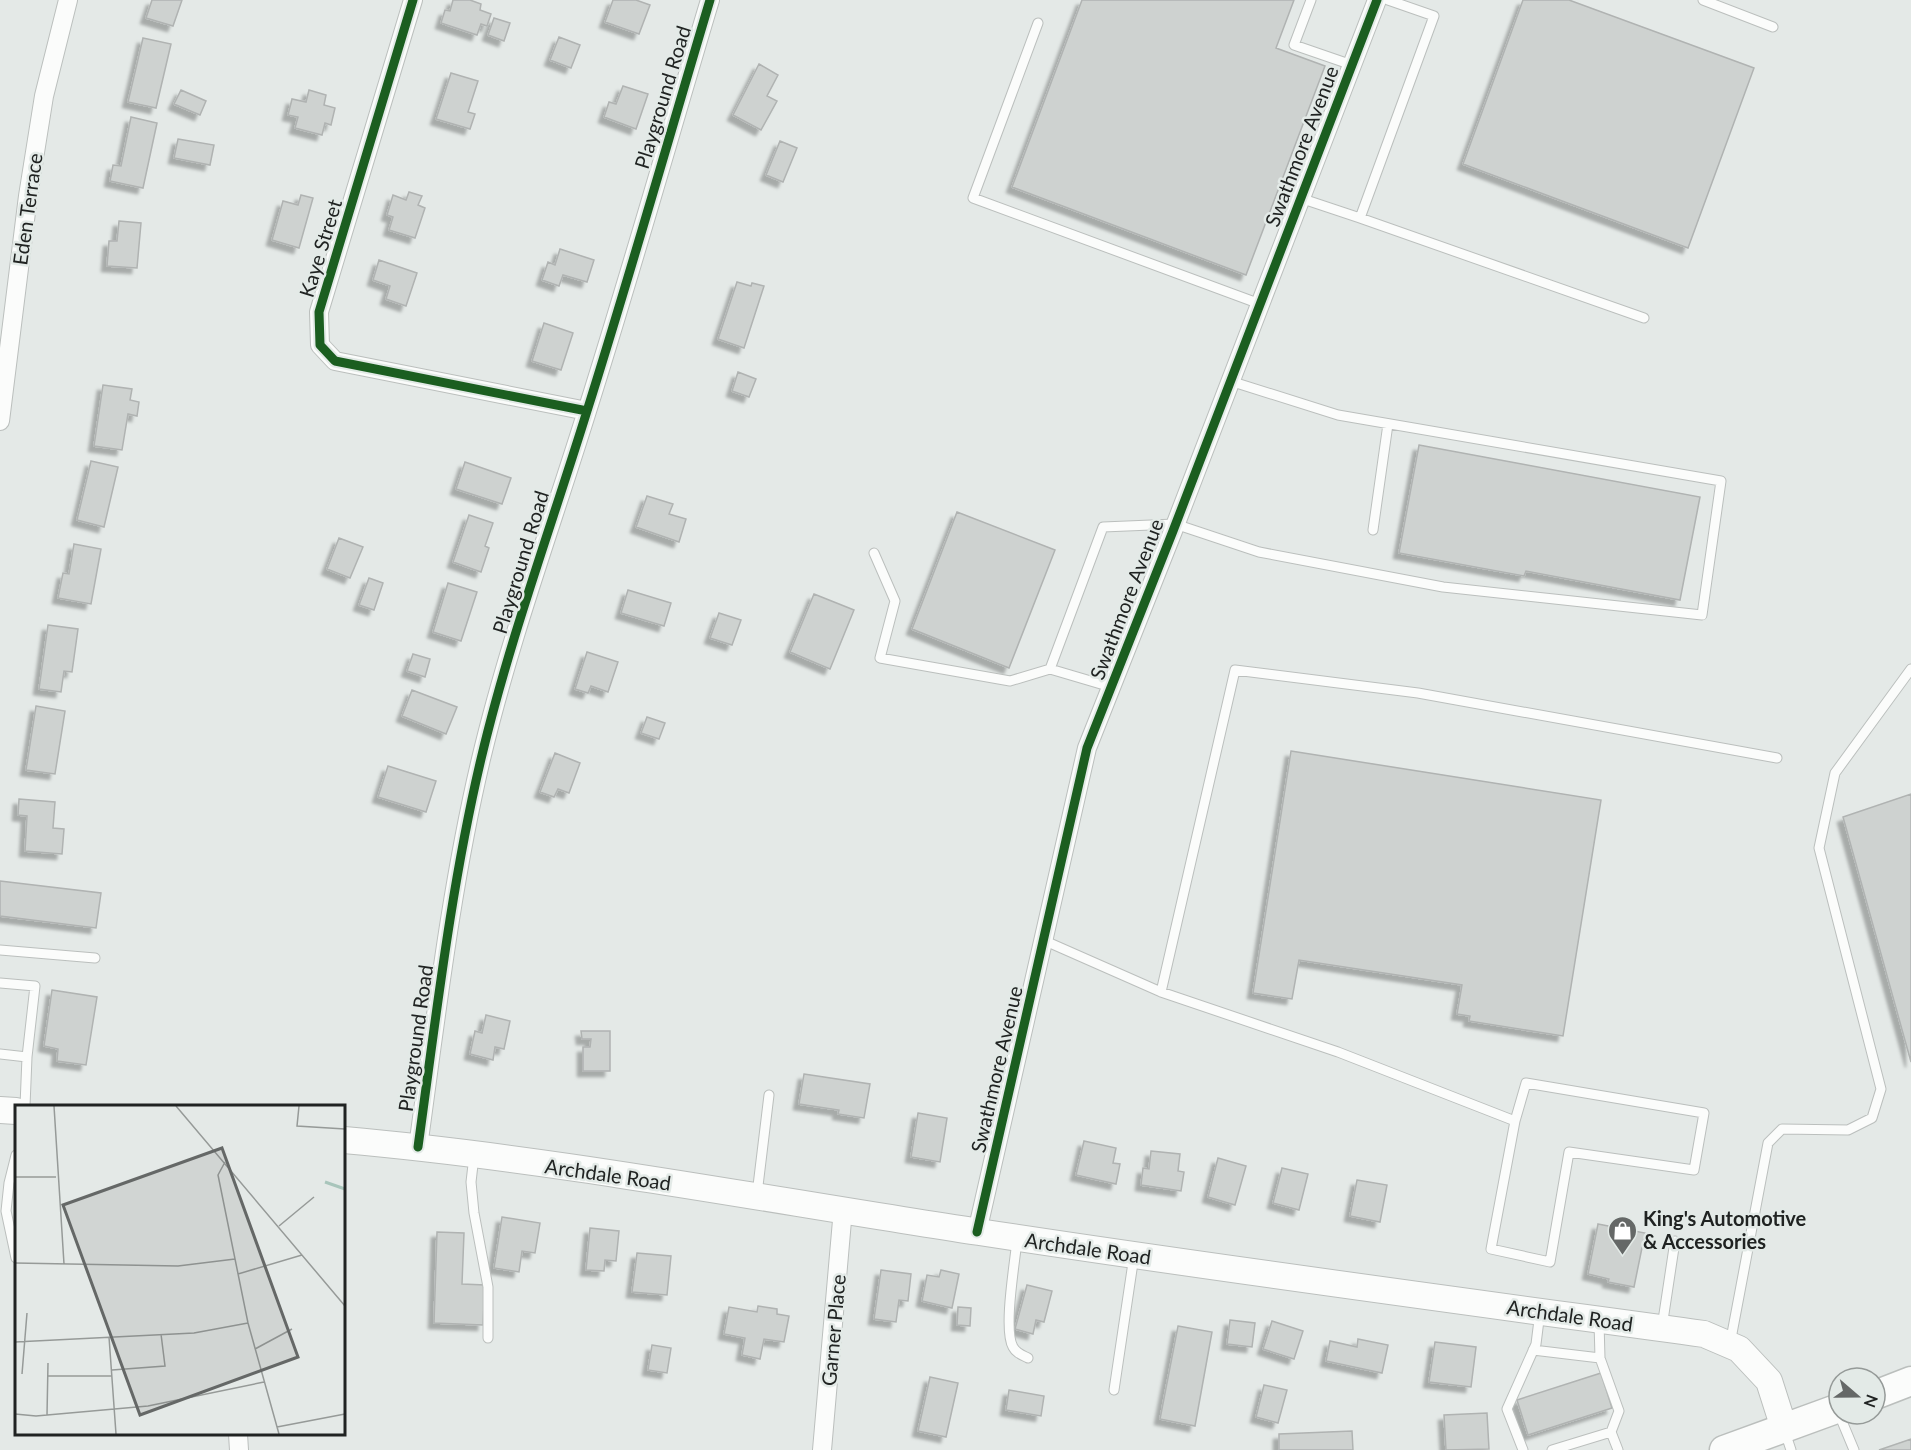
<svg xmlns="http://www.w3.org/2000/svg" width="1911" height="1450" font-family="Lato,sans-serif">
  <defs>
    <filter id="shadow"><feDropShadow dx="-5.5" dy="5.5" stdDeviation="1.5" flood-color="#0004"/></filter>
  </defs>
  <rect width="100%" height="100%" fill="#e4e9e7"/>
  <path fill="#ced2d0" stroke="#b0b3b2" stroke-width="1.5" filter="url(#shadow)" d="M152 0H182L173 26 146 18Z
    M453 0H470L481 4 480 10 491 14 487 26 481 24 477 35 441 23 445 10 450 11Z
    M613 0H636L650 5 639 34 605 22Z
    M1082 0H1294L1276 48 1325 66 1246 275 1012 187Z
    M1523 0H1569L1754 68 1688 248 1463 164Z
    M494 18 510 23 504 41 488 35Z
    M559 37 580 45 571 68 550 60Z
    M143 38 171 44 156 108 128 102Z
    M759 64 778 75 767 96 777 101 761 130 733 115Z
    M451 73 478 81 468 112 475 114 470 129 436 119Z
    M623 86 648 94 636 129 604 117 609 102 616 104Z
    M181 90 206 101 200 115 174 104Z
    M309 90 326 95 324 105 335 108 331 125 325 123 322 135 295 128 298 117 288 115 292 99 306 102Z
    M131 117 157 123 143 188 110 181 113 165 121 166Z
    M178 139 214 145 210 165 174 158Z
    M780 141 797 148 783 182 766 175Z
    M409 192 422 196 418 205 425 208 415 238 389 230 393 217 387 215 393 195 406 200Z
    M301 195 313 198 299 248 272 240 283 201 298 205Z
    M119 221 141 223 137 268 107 266 109 241H117Z
    M560 249 594 260 587 282 563 275 559 286 542 280 548 262 555 265Z
    M379 260 417 273 406 306 386 299 390 286 373 280Z
    M737 282 751 286 752 283 764 286 744 348 718 339Z
    M544 323 573 333 561 370 532 361Z
    M738 372 756 379 749 397 732 391Z
    M103 385 132 389 130 400 139 402 137 416 128 414 122 450 94 446Z
    M1419 445 1700 497 1680 600 1526 571 1524 576 1399 553Z
    M91 461 118 467 104 527 77 520Z
    M465 462 511 478 502 504 456 489Z
    M647 496 673 504 669 514 686 519 679 542 636 527Z
    M957 512 1055 550 1009 668 912 629Z
    M469 515 493 523 485 546 489 548 481 572 453 562Z
    M339 538 363 547 350 578 327 569Z
    M74 544 101 549 91 604 58 598 63 573 69 574Z
    M369 578 383 583 374 610 359 605Z
    M448 583 477 592 461 641 433 632Z
    M628 590 671 603 664 626 621 613Z
    M814 594 854 610 830 669 790 652Z
    M719 613 741 620 732 645 710 638Z
    M48 625 78 629 72 672 64 671 61 692 39 689Z
    M587 652 618 662 608 692 591 686 588 693 575 689Z
    M413 654 430 659 425 677 407 671Z
    M412 690 457 707 446 734 402 716Z
    M36 706 65 711 55 774 26 770Z
    M647 717 665 723 659 739 641 733Z
    M1291 751 1601 800 1563 1036 1469 1021 1470 1016 1457 1014 1462 985 1299 960 1292 999 1253 993Z
    M555 753 580 763 569 793 558 789 554 797 540 792Z
    M388 766 436 781 426 812 378 797Z
    M1911 794V1062L1843 817Z
    M19 799 55 802 53 828 64 829 62 854 25 851 27 816 18 815Z
    M0 881 101 893 96 928 0 916Z
    M52 990 97 997 86 1065 57 1061 58 1049 44 1046Z
    M486 1015 510 1021 504 1049 495 1047 493 1060 470 1054 475 1031 482 1033Z
    M581 1031H610V1071H583V1047H590L591 1039H582Z
    M804 1074 870 1084 864 1118 838 1114 839 1110 799 1104Z
    M918 1113 947 1118 940 1162 911 1157Z
    M1084 1141 1116 1148 1113 1163 1120 1164 1116 1184 1076 1175Z
    M1151 1151 1180 1154 1178 1171 1184 1172 1181 1191 1141 1185 1143 1168 1149 1169Z
    M1218 1158 1246 1166 1235 1205 1208 1197Z
    M1282 1168 1308 1174 1299 1210 1273 1203Z
    M1357 1180 1387 1185 1380 1222 1350 1216Z
    M502 1217 540 1223 535 1253 522 1251 519 1272 494 1268Z
    M1598 1224 1645 1233 1634 1287 1608 1282 1609 1279 1588 1274Z
    M590 1228 619 1231 616 1261 605 1260 604 1271 586 1270Z
    M437 1232 464 1233 462 1284 485 1285 483 1325 434 1323Z
    M637 1253 671 1256 667 1295 632 1292Z
    M881 1270 911 1274 908 1301 899 1300 896 1322 874 1319Z
    M941 1270 959 1274 952 1308 922 1301 927 1275 939 1277Z
    M1027 1285 1052 1291 1044 1322 1036 1320 1033 1334 1015 1329Z
    M758 1306 777 1309V1314L789 1316 784 1342 764 1339 760 1359 742 1355 745 1338 724 1334 729 1307 757 1312Z
    M958 1307 971 1308 970 1326 957 1325Z
    M1230 1320 1255 1323 1252 1347 1227 1344Z
    M1272 1321 1303 1331 1294 1359 1263 1349Z
    M1178 1326 1212 1332 1195 1426 1160 1419Z
    M1358 1339 1388 1345 1382 1373 1326 1361 1330 1341 1357 1347Z
    M1435 1342 1476 1347 1471 1387 1429 1382Z
    M652 1345 671 1348 667 1373 648 1370Z
    M1601 1373 1612 1408 1528 1435 1517 1400Z
    M930 1377 958 1383 946 1437 918 1431Z
    M1264 1385 1287 1390 1278 1423 1256 1417Z
    M1009 1390 1044 1396 1041 1416 1006 1410Z
    M1487 1413 1489 1449 1446 1450 1444 1415Z
    M1352 1431 1353 1450H1279V1434Z
    M1911 1439V1450H1879Z"/>
  <g fill="none" stroke-linecap="round" stroke-linejoin="round">
    <defs>
      <path id="lane" d="M1311 0 1294 45 1352 65
        M1703 0 1773 27
        M1038 23 973 198 1260 304
        M1300 198 1360 218 1434 16 1388 0
        M1360 218 1644 318
        M1373 530 1388 424
        M874 553 895 601 880 658 1010 681 1050 669 1111 687
        M1050 669 1103 527 1175 524 1259 552 1443 587 1702 615 1721 481 1338 415 1230 381
        M1043 940 1161 992 1338 1052 1515 1121 1491 1249 1550 1262 1569 1152 1694 1170 1704 1113 1526 1083 1515 1121
        M0 950 95 958
        M0 983 35 986 27 1057 0 1054
        M1161 992 1235 670 1418 693 1777 758
        M25 1106 27 1057
        M16 1155 9 1183 6 1211 16 1258
        M474 1156 471 1182 474 1213 488 1287V1338
        M757 1194 769 1095
        M1017 1240C1015 1262 1003 1330 1013 1347 1016 1353 1022 1355 1028 1358
        M1662 1327 1675 1241
        M1730 1344 1768 1143 1782 1129 1848 1130 1872 1118 1881 1089 1819 848 1835 773 1911 669
        M1533 1350 1600 1358
        M1114 1390 1134 1256
        M1839 1414 1854 1450
        M1611 1432 1618 1450
        M1785 1432 1791 1450
        M1523 1450 1507 1409 1536 1344 1540 1312
        M1552 1450 1611 1432 1619 1411 1600 1358 1599 1322"/>
      <path id="street" d="M413 0 319 312 320 345 335 361 587 411
        M0 421 28 196 44 96 68 0
        M418 1147C436 1017 451 886 481 759 509 641 551 527 587 411 630 275 669 137 710 0
        M977 1232 1087 748 1173 531 1377 0
        M238 1434 239 1450
        M822 1450 843 1209"/>
      <path id="secondary" d="M0 1110 16 1111
        M344 1140C557 1159 768 1200 979 1232 1220 1269 1462 1301 1704 1334L1739 1349 1769 1381 1784 1428"/>
      <path id="primary" d="M1875 1395 1911 1381
        M1724 1450 1839 1408"/>
    </defs>
    <use href="#lane" stroke="#bbbfbd" stroke-width="11"/>
    <use href="#street" stroke="#bbbfbd" stroke-width="20"/>
    <use href="#secondary" stroke="#bbbfbd" stroke-width="28"/>
    <use href="#primary" stroke="#bbbfbd" stroke-width="31"/>
    <use href="#lane" stroke="#fbfcfb" stroke-width="9"/>
    <use href="#street" stroke="#fbfcfb" stroke-width="18"/>
    <use href="#secondary" stroke="#fbfcfb" stroke-width="26"/>
    <use href="#primary" stroke="#fbfcfb" stroke-width="28"/>
    <defs>
      <path id="cycleway" d="M413 0 319 312 320 345 335 361 587 411
        M418 1147C436 1017 451 886 481 759 509 641 551 527 587 411 630 275 669 137 710 0
        M977 1232 1087 748 1173 531 1377 0"/>
    </defs>
    <use href="#cycleway" stroke="#e3eae7" stroke-width="13"/>
    <use href="#cycleway" stroke="#1b5e20" stroke-width="9"/>
  </g>
  <defs>
    <symbol id="shop-pin" viewBox="-11 -11 22 30"><path d="M0 17L-7.5 6A9.5 9.5 0 1 1 7.5 6Z" fill="#656867" stroke="#e3eae7"/><path d="M-5-2.5h2.3a2.7 3.5 0 0 1 5.4 0H5L5.5 6h-11ZM-1.5-2.5h3a1.5 2.3 0 0 0-3 0Z" fill="#fff"/></symbol>
  </defs>
  <g fill-rule="evenodd">
    <use href="#shop-pin" x="1606" y="1214" width="33" height="45"/>
  </g>
  <g text-anchor="middle" dominant-baseline="central" stroke-width="5" stroke-linejoin="round" paint-order="stroke">
    <g font-size="20" fill="#202322" stroke="#e3eae7">
      <text transform="translate(662 97) rotate(-73)">Playground Road</text>
      <text transform="translate(1301 146) rotate(-69)">Swathmore Avenue</text>
      <text transform="translate(27 209) rotate(-82)">Eden Terrace</text>
      <text transform="translate(320 248) rotate(-73)">Kaye Street</text>
      <text transform="translate(520 562) rotate(-73)">Playground Road</text>
      <text transform="translate(1126 599) rotate(-69)">Swathmore Avenue</text>
      <text transform="translate(415 1038) rotate(-82)">Playground Road</text>
      <text transform="translate(996 1069) rotate(-77)">Swathmore Avenue</text>
      <text transform="translate(608 1174) rotate(8)">Archdale Road</text>
      <text transform="translate(1088 1248) rotate(8)">Archdale Road</text>
      <text transform="translate(1570 1315) rotate(8)">Archdale Road</text>
      <text transform="translate(833 1330) rotate(-85)">Garner Place</text>
    </g>
    <g font-size="20" font-weight="bold" fill="#202322" stroke="#e3eae7" text-anchor="start">
      <text x="1643" y="1218">King's Automotive<tspan x="1643" dy="23">&amp; Accessories</tspan></text>
    </g>
  </g>
  <g transform="translate(15 1105)">
    <rect width="330" height="330" fill="#e4e9e7"/>
    <path fill="none" stroke="#a8c5bb" stroke-width="3" d="M310 77 330 84"/>
    <path fill="none" stroke="#969a98" stroke-width="1.5" d="M39 1 49 159M161 1 330 201M284 1 282 21 330 24M210 57 203 70 233 218 264 329M0 72H41M264 121 299 92M0 158 163 161 220 154M223 169 287 150M94 232 101 329M0 237 179 228 233 218M240 244 277 224M97 265 150 261 146 229M7 269 12 208M33 271H97M0 309 21 311 133 301 249 277M32 310 33 258M262 322 330 309"/>
    <path fill="#656867" fill-opacity="0.15" stroke="#656867" stroke-width="3" d="M207 43 283 252 125 310 48 100Z"/>
    <rect width="330" height="330" fill="none" stroke="#202322" stroke-width="3"/>
  </g>
  <g transform="translate(1857 1396) rotate(110)"><circle r="28" fill="#e3eae7" stroke="#959a98" stroke-width="1.5"/>
  <path d="M0-4.5L10 22L0 15L-10 22Z" fill="#656867"/>
  <text y="-9" font-size="16" font-weight="bold" text-anchor="middle" fill="#202322">N</text>
  </g>
</svg>
